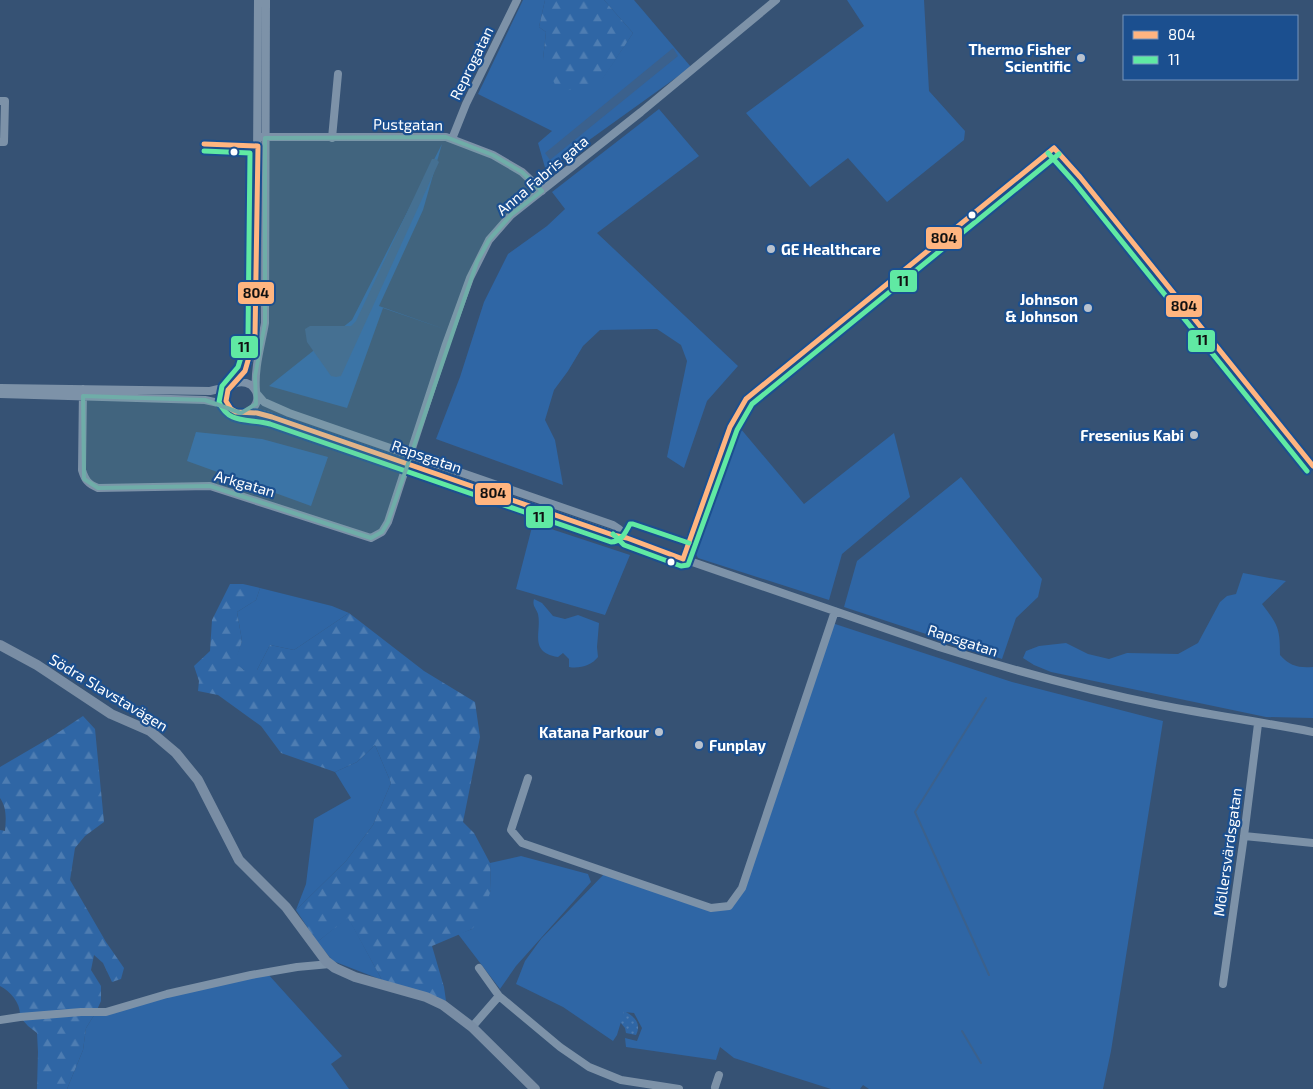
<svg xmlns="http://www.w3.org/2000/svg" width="1313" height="1089" font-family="'Exo 2',sans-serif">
  <defs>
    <pattern id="forest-firs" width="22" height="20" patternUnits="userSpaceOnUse" patternTransform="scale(1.25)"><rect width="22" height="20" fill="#2f66a5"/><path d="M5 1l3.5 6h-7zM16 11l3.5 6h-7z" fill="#4e7db2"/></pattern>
    <pattern id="park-dots" width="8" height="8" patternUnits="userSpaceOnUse" patternTransform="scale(1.25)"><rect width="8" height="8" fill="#2f66a5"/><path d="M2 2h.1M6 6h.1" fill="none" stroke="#4e7db2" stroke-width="1.8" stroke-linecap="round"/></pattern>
  </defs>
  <rect width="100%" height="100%" fill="#365274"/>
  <path fill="#2f66a5" d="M523 0H545L539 27 546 32 543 59 602 79 633 33 604 0H634L691 67 546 171 538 143 552 131 478 94Z
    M847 0H924L929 91 965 131 964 140 887 202 848 158 810 187 746 113 864 26Z
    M659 109 699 156 597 233 738 366 707 401 684 468 667 457 687 361 681 345 657 329 600 330 583 346 568 371 554 390 545 420 555 440 563 485 436 439 460 377 484 302 508 254 547 226 565 209 552 192Z
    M442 144 423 210 379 306 447 330 383 308 347 408 269 386 352 320Z
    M735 422 804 504 894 433 910 497 842 554 829 600 698 558 693 549Z
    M196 432 262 439 328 457 311 506 187 461Z
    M961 477 1042 579 1038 597 1016 618 1002 659 844 607 857 561Z
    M533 523 630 555 605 615 516 589Z
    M1243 573 1286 581 1262 604C1278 625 1280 628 1280 655 1290 666 1298 668 1313 667V718L1266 717 1051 672 1034 665 1023 658 1026 651 1039 646 1066 643 1088 654 1109 659 1127 653 1178 654 1198 643 1220 602 1227 596 1236 594Z
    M260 588 332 606 349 613 294 650 270 645 257 670H244L234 663 242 641 237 612 256 600Z
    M534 599 542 603 553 616 565 619 578 615 599 623 597 647 598 657C592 665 580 669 569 667V659L563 653 558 657C528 652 542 632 538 614 536 608 532 606 534 599Z
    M832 623 1012 682 1163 721 1111 1051 1103 1089H869L863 1085 860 1089H831L734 1058 720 1047 716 1060 626 1047 625 1038 637 1041 642 1028 634 1013 624 1012 617 1035 613 1041 563 1007 516 984 525 961 541 939 606 872 710 908 729 906 742 888Z
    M375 745 391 783 373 825 346 861 296 910 306 884 314 819 351 798 335 772 357 762Z
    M521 856 588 874 591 882 516 966 500 989 458 934 472 929 491 890 490 863Z
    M348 917 382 980 333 961 317 942Z
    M267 973 342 1056 331 1064 349 1089H67L83 1050 86 1028 96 1012Z"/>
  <path fill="url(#forest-firs)" d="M545 0H604L633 33 602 80 559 93 543 59 546 32 539 27Z
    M230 584H243L260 588 256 600 237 612 242 641 235 663 244 670H257L270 645 294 650 349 613 424 671 475 702 480 737 463 822 474 833 490 863 491 890 481 919 472 929 432 946 444 987 446 1001 382 980 348 918 317 942 296 910 346 861 373 825 391 783 375 745 357 762 335 772 281 753 261 726 218 695 198 691 199 681 194 666 210 651 212 620Z
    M83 716 95 729 104 822 85 836 75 848 70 880 106 942 124 968 121 979 112 982 103 963 94 955 91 970 101 986V1001L96 1012 86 1028 83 1050 67 1089H37L38 1052 37 1033 28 1026 20 1017C21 1003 11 992 0 986V830L5 831C6 819 7 808 0 798V767L53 736Z"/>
  <path fill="url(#park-dots)" d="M624 1011C634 1016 642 1023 636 1035L626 1033 625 1028 620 1022Z"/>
  <path fill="#3b618d" d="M673 48 678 56 550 160 545 153Z
    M432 159H436L439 162 341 376 336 377 331 376 307 342 305 329 310 326H351L356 321Z"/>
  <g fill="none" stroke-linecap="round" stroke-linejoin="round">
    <path stroke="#3b618d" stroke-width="2" d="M986 698 915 812 989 975
      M962 1031 981 1063"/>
    <path stroke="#7d92a8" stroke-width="8" d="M0 101H5L4 142H0
      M260 137H446L493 155 522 172 542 191
      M332 138 338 74
      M452 139 466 104 517 0
      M235 383C251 365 254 344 256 321L258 0
      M0 388 210 391 231 386
      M83 389 82 470C85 480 88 484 98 488L210 486 371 538 382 532 388 522 446 344 470 278 489 240 511 215 641 112 776 0
      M256 391C254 368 261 346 265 323L266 0
      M0 394 205 400 228 405
      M258 395 264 402 289 413 613 525 619 529 627 537
      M246 413C259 407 261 394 251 385 229 373 216 404 236 412 242 415 250 413 256 413 262 414 267 415 272 417L939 647C1012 670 1085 690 1160 705 1211 715 1262 722 1313 732
      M683 559 691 536
      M528 778 511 830 522 843 711 908 729 906 742 888 835 611
      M1244 836 1313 843
      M479 968 499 996 560 1047 589 1067 621 1080 679 1089
      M1223 984 1244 836 1258 724
      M0 1020 20 1017 81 1012H106L167 994 251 975 297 967 330 964
      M472 1027 499 996
      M715 1087 719 1075"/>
    <path stroke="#798da4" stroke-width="10" d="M0 645 37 665 111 714 150 731 176 753 198 780 239 860 286 907 326 961 335 968 355 977 426 997 443 1005 472 1027 535 1089"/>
    <defs>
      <path id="bus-1" d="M204 144 258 146 255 336 245 371 228 390 226 401 231 409 236 412 257 413 272 417 613 535 627 538 683 559
        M1054 148 1080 177 1313 466
        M683 559 730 427 746 399 1054 148"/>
      <path id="bus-2" d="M204 151 250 153 248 335 238 367 222 386 219 402C229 425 248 418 270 424L611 542C621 542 626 532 630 524H633L689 543
        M1048 153 1074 182 1307 471
        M613 534 624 545 681 566 688 565 737 430 752 404 1059 154"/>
    </defs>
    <use href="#bus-1" stroke="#1b4f8f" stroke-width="9"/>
    <use href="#bus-2" stroke="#1b4f8f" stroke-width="9"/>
    <use href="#bus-1" stroke="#ffb580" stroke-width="5"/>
    <use href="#bus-2" stroke="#60e9a3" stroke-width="5"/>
  </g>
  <path fill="#6fada8" fill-opacity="0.2" stroke="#6fada8" stroke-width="4" stroke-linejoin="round" d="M446 137 493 155 522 172 542 191 511 215 489 240 477 262 388 522 382 532 371 538 210 486 98 488 84 479 83 396 205 400 241 413 256 404 255 376 265 323V138Z"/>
  <g fill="#b9c2ce" stroke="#1b4f8f" stroke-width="2">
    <circle cx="1081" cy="58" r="5"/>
    <circle cx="771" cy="249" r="5"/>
    <circle cx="1088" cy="308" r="5"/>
    <circle cx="1194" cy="435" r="5"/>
    <circle cx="659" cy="732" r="5"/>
    <circle cx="699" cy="745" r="5"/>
  </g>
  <g fill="#fff" stroke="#1b4f8f" stroke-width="2">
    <circle cx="234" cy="152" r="4.5"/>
    <circle cx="972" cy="215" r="4.5"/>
    <circle cx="671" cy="562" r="4.5"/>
  </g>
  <g text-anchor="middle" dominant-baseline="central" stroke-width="4.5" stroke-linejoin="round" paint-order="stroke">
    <g font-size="15" font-weight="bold" fill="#fff" stroke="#1b4f8f" text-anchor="end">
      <text x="1071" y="49">Thermo Fisher<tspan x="1071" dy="17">Scientific</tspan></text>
      <text x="781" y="249" text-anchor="start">GE Healthcare</text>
      <text x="1078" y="299">Johnson<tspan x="1078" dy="17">&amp; Johnson</tspan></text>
      <text x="1184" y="435">Fresenius Kabi</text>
      <text x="649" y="732">Katana Parkour</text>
      <text x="709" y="745" text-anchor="start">Funplay</text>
    </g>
    <g font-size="15" fill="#fff" stroke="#1b4f8f">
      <text transform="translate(471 63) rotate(-64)">Reprogatan</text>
      <text transform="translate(408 124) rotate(1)">Pustgatan</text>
      <text transform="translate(542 175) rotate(-40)">Anna Fabris gata</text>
      <text transform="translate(427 456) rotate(19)">Rapsgatan</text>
      <text transform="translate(245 483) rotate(16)">Arkgatan</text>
      <text transform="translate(963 640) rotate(18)">Rapsgatan</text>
      <text transform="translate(109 692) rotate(31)">Södra Slavstavägen</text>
      <text transform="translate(1227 852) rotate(-82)">Möllersvärdsgatan</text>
    </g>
  </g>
  <g stroke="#1b4f8f" stroke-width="2">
    <rect x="925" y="226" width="38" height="24" rx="5" fill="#ffb580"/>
    <rect x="889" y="269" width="29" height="24" rx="5" fill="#60e9a3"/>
    <rect x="237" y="281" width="38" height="24" rx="5" fill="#ffb580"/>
    <rect x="1165" y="294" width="38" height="24" rx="5" fill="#ffb580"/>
    <rect x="1187" y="329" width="29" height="24" rx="5" fill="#60e9a3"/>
    <rect x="230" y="335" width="29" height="24" rx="5" fill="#60e9a3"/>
    <rect x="474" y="482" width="38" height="24" rx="5" fill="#ffb580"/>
    <rect x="525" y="505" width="29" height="24" rx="5" fill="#60e9a3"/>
  </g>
  <g font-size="14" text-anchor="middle" font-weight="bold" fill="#111">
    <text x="944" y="243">804</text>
    <text x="903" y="286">11</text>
    <text x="256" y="298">804</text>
    <text x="1184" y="311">804</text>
    <text x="1202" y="345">11</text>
    <text x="244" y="352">11</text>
    <text x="493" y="498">804</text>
    <text x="539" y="522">11</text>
  </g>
  <rect x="1123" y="15" width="175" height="65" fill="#1b4f8f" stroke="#7695bc"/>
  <rect x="1133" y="31" width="25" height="8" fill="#ffb580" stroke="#7695bc"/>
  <text x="1168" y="40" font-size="15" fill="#ffffff">804</text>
  <rect x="1133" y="56" width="25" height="8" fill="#60e9a3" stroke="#7695bc"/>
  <text x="1168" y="65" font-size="15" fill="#ffffff">11</text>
</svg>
